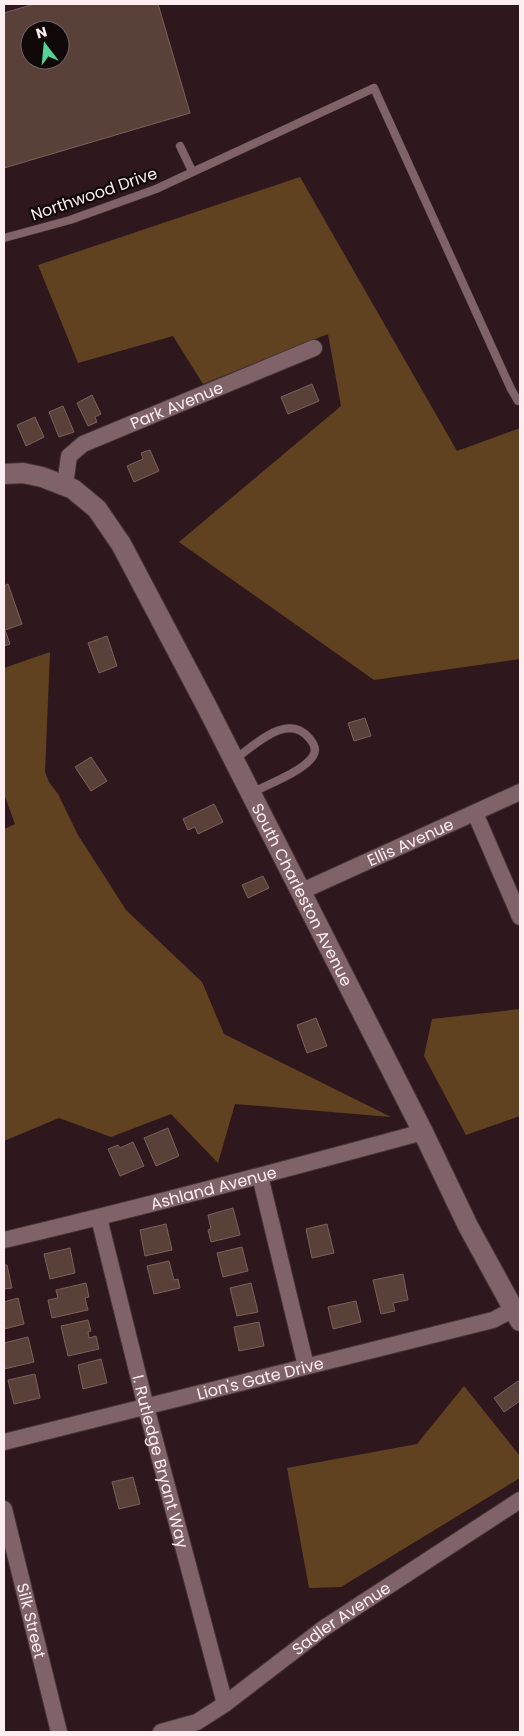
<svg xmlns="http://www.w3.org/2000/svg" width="524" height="1736" font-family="Poppins,sans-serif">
  <rect width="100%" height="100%" fill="#2f181d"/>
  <path fill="#604221" d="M300 177 457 451 520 428V659L374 680 179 542 341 406 328 334 203 384 173 336 78 363 38 265Z
    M50 652 45 772 49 782 58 794 78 835 126 910 202 982 224 1034 391 1117 235 1104 218 1163 171 1114 111 1137 59 1118 4 1141V829L15 824 4 794V668Z
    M520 1009V1116L466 1135 424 1056 432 1019Z
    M464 1386 520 1456V1478L341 1587 309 1588 287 1468 417 1444Z"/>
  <path fill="#594039" stroke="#7c615a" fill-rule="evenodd" d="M34 4H158L190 113 4 168V13ZM30 30H60V60H30Z
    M312 384 319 401 288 414 281 397Z
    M92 395 101 414 95 417 97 422 88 426 77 403Z
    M63 406 74 432 59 437 49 412Z
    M35 417 44 437 26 446 17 425Z
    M150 450 159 471 134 482 127 466 143 459 141 453Z
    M8 584 22 624 5 630 10 644 4 646V586Z
    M107 636 117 666 99 673 88 643Z
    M365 718 371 736 354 741 348 723Z
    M91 757 107 781 91 791 75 767Z
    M214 804 223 822 198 834 195 827 188 830 183 819Z
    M263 876 269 888 248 898 242 885Z
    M316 1018 327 1046 307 1053 297 1025Z
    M168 1128 179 1156 156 1166 144 1138Z
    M133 1142 144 1166 120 1176 108 1149 118 1145 120 1148Z
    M233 1208 240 1235 211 1242 208 1230 211 1229 208 1215Z
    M166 1224 172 1250 145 1256 140 1230Z
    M327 1224 334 1253 312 1258 306 1229Z
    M242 1247 248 1271 223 1277 217 1253Z
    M70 1248 75 1273 50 1279 44 1254Z
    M169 1261 174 1280 178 1279 180 1288 154 1294 147 1266Z
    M4 1265H7L12 1288 4 1289Z
    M403 1274 408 1300 393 1303 395 1311 381 1314 373 1280Z
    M86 1283 89 1297 85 1298 88 1310 52 1318 48 1300 58 1298 56 1290Z
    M251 1283 258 1312 237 1316 230 1288Z
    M18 1298 24 1324 4 1329V1302Z
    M356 1301 361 1322 333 1329 328 1307Z
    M88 1320 91 1331 88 1332 89 1338 96 1336 99 1349 68 1356 61 1326Z
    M259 1322 264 1346 239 1351 234 1327Z
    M28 1337 34 1362 4 1369V1343Z
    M101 1359 107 1383 83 1389 78 1365Z
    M35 1374 40 1398 14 1404 8 1380Z
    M518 1381 520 1383V1401L504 1412 494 1398Z
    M133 1477 140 1504 119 1509 112 1482Z"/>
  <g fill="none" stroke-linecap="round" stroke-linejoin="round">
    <defs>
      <path id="service" d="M180 146 192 171
        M4 238 70 220 156 189 374 88 511 389 518 401H520
        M235 759C255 745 288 711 310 739 314 744 317 750 313 756 304 771 267 785 251 793"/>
      <g id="minor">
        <path id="s1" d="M65 485 69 456 83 444 314 348"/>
        <path d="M475 813 520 917"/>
        <path id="s2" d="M300 892 520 792"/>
        <path d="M260 1176 306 1366"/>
        <path id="s3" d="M99 1218 146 1407 225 1704"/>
        <path id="s4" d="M4 1240C144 1207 283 1170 423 1132"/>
        <path id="s5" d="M4 1442 493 1320 520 1306"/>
        <path id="s6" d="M4 1509 59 1732"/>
        <path id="s7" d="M161 1732 197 1722 225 1704 324 1628 520 1500"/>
      </g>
      <g id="tertiary">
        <path id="s8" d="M4 474 23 473 42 477 73 489 97 509 121 544 207 707 423 1132 468 1226 520 1321"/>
      </g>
    </defs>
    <use href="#service" stroke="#453336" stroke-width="9"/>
    <use href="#minor" stroke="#453336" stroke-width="18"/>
    <use href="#tertiary" stroke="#453336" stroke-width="22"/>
    <use href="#service" stroke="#806369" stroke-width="8"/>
    <use href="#minor" stroke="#806369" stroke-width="16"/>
    <use href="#tertiary" stroke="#806369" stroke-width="20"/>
  </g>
  <g text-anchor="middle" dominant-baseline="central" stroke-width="4.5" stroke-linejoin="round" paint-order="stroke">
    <g font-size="16" fill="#ffeef1" stroke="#100708">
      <text transform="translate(94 194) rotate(-19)">Northwood Drive</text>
      <text stroke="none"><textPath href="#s1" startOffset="149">Park Avenue</textPath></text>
      <text stroke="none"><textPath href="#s2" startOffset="121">Ellis Avenue</textPath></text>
      <text stroke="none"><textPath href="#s8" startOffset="540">South Charleston Avenue</textPath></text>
      <text stroke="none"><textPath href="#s4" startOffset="216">Ashland Avenue</textPath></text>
      <text stroke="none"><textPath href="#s5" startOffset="264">Lion's Gate Drive</textPath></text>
      <text stroke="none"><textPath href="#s3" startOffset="251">I. Rutledge Bryant Way</textPath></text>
      <text stroke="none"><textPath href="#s7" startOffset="215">Sadler Avenue</textPath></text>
      <text stroke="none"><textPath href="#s6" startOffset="115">Silk Street</textPath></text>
    </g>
  </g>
  <rect width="524" height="1736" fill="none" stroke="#ffeef1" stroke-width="10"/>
  <g transform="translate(45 45) rotate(344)"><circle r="24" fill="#100708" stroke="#706365"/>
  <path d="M0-4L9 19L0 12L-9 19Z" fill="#52d397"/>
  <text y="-8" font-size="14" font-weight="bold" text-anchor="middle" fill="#ffeef1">N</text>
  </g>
</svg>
